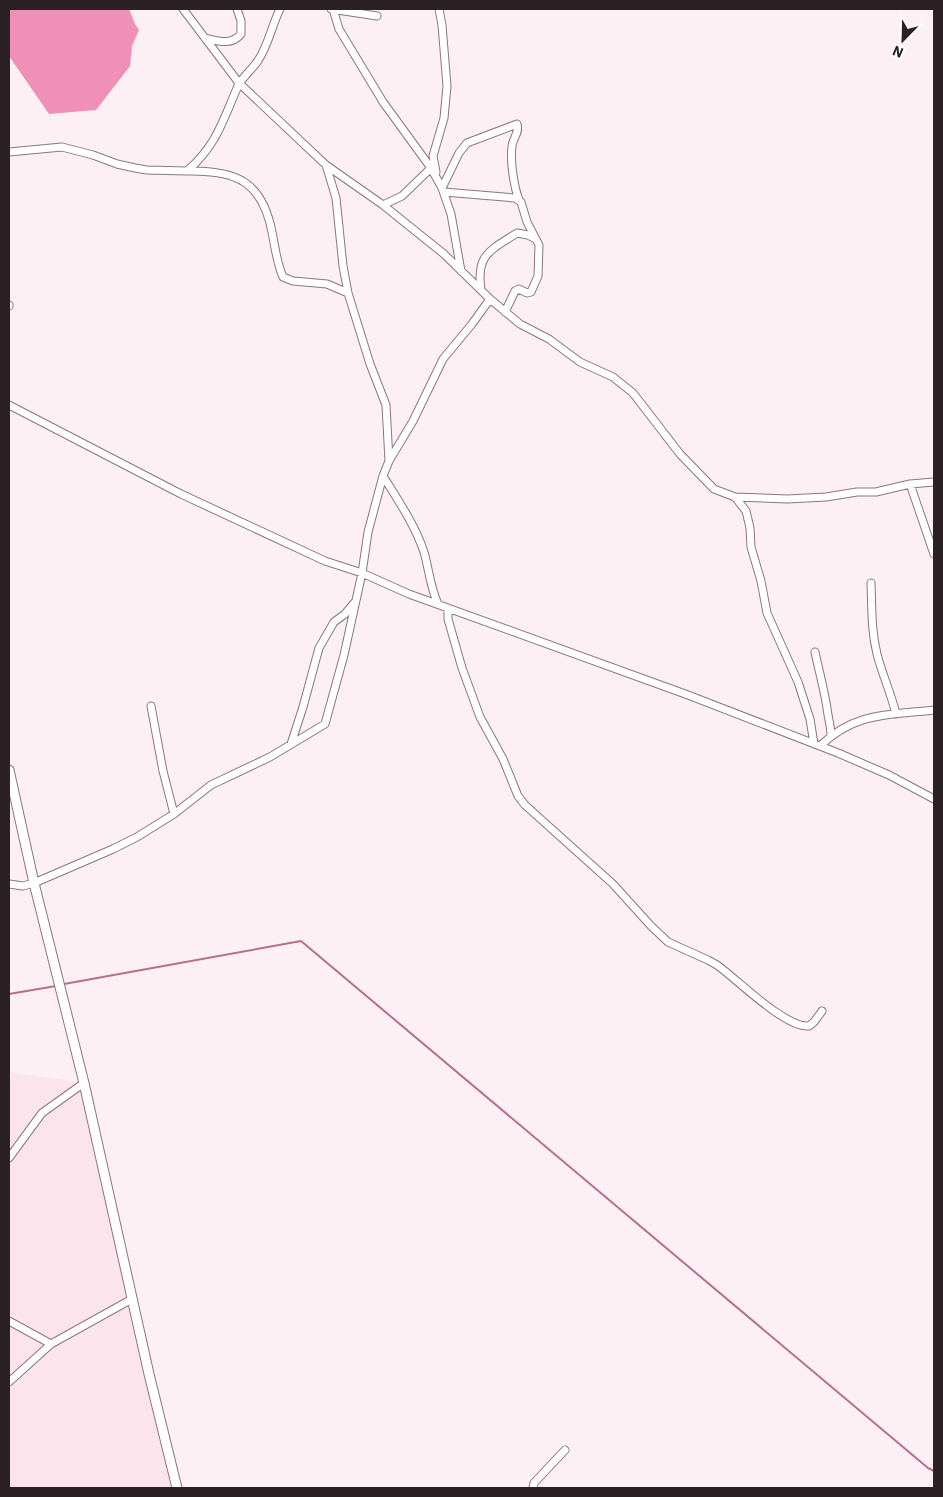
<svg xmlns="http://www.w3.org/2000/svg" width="943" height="1497" font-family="'IBM Plex Sans',sans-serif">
  <rect width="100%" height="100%" fill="#fcf0f4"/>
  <path fill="#fbe4ec" d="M9 1072 84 1083 178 1488H9Z"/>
  <path fill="#f090b9" d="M9 9H129L135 24 139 30 132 46 130 66 96 110 49 114 9 56Z"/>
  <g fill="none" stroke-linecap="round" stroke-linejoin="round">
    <path stroke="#b6708e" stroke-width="2" d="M64 984 301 941 928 1468 934 1471
      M9 994 56 986"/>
    <defs>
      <path id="minor" d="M183 9 239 83 326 165 383 205 444 254 490 299 520 324 549 339 580 362 613 377 633 393 680 454 714 489 735 497 787 499 826 497 857 492H876L910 484 934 482
        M331 9 377 16
        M333 9 339 29 383 102 431 168 442 188 451 214 461 271
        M205 38C218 41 231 46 241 34V21L237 9
        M9 152 62 147 93 155 117 164 135 168 147 170 187 171C217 145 223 120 238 86 242 77 254 68 259 59 269 43 272 25 280 9
        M326 165 336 198 343 266 348 293 370 364 386 405 389 461
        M187 171C236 170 262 181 272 232 275 247 277 264 283 277L293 281 327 284 348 293
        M436 172 433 156 444 118 447 86 442 25 439 9
        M442 188 459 153 467 143 517 124C520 133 512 139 512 147 510 161 514 187 519 200
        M444 192 515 198 521 202 527 222 539 245 538 276 531 292 527 293 519 289 515 291 505 312
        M383 205 402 196 431 168
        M481 290C476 255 489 251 517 233L528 235 534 238
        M9 305V306
        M9 405 181 494 325 561 362 573 409 594 688 695 838 753 889 775 934 799
        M383 476C398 500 415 525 424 552 429 569 430 587 438 604
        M910 484 934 554
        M735 497 746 511 750 528 751 547 761 581 767 613 798 682 810 719 814 744
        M871 583C872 607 871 630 877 654 882 674 891 693 896 714
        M448 608V619L462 668 480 717 503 759 518 796 525 805 613 884 651 926 668 942 708 960 717 965C738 980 785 1028 809 1026L814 1022 822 1011
        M815 652C819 671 824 689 827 708 828 718 831 726 831 736
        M151 706 163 771 174 814
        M291 744 303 707 319 648 334 622 345 614 355 602
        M820 746C855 712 888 715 934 710
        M9 884 23 886 34 883 113 849 137 837 174 814 211 785 270 757 325 724 344 655 362 573 368 532 383 476 389 461 413 421 443 359 472 324 490 299
        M9 1158 42 1113 84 1083
        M9 1321 51 1344
        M9 1382 51 1344 132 1299
        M533 1488 534 1483 565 1450"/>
      <path id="tertiary" d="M9 770 34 883 84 1083 149 1374 177 1488"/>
    </defs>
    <use href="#minor" stroke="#8e757e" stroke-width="9"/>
    <use href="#tertiary" stroke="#8e757e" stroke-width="11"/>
    <use href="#minor" stroke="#fff" stroke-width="7"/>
    <use href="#tertiary" stroke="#fff" stroke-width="9"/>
  </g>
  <rect width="943" height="1497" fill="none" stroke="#2b2125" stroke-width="20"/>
  <g transform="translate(903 40) rotate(203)" stroke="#ffffff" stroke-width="4" paint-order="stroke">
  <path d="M0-4L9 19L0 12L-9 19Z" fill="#2b2125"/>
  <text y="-8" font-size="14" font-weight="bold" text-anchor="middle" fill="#2b2125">N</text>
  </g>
</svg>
